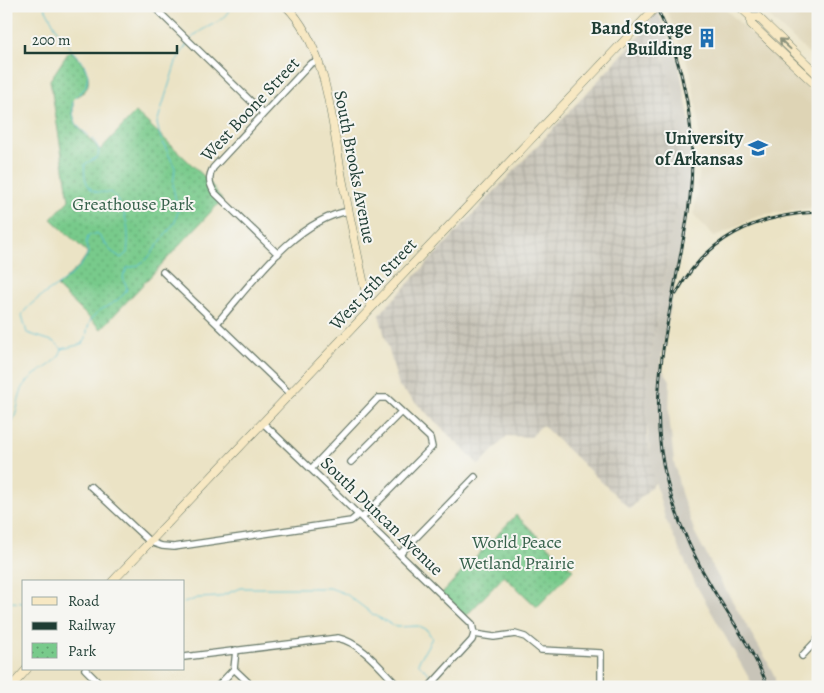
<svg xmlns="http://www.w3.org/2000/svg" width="824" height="693" font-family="Alegreya,serif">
  <defs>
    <pattern id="industrial-grid" width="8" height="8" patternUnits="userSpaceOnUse" patternTransform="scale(1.25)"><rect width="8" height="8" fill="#c8c4b8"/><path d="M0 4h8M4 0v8" fill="none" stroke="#aba99f"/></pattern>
    <pattern id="park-dots" width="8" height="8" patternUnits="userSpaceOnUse" patternTransform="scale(1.25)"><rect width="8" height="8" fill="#78ca8b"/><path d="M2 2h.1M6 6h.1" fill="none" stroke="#62a572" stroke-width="1.8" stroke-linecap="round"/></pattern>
  </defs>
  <rect width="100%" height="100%" fill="#f6f6f2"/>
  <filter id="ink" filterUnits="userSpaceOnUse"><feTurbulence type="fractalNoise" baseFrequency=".02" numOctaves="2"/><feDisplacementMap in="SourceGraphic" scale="10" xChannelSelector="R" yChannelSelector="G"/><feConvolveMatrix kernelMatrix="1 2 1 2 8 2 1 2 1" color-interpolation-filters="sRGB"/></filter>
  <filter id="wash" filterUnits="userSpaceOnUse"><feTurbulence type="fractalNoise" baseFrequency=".0096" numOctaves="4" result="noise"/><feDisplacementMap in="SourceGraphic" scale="20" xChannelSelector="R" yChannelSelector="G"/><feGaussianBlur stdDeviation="1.12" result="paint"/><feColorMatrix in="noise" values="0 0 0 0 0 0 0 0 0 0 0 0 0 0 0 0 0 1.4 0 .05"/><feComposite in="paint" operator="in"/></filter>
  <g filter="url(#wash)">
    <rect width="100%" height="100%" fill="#ebe3c5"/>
    <path fill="#ded4b5" d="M671 6H722L818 98V207L759 215 715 237 694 215 699 176V120L690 70 667 11Z
      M758 6H818V62Z"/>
    <path fill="url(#industrial-grid)" d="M651 24 669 74 676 107 680 141V175L676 209 647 377V434L655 483 630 509 542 425 531 437 507 436 479 465 399 386 379 315Z"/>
    <path fill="#c8c4b8" d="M656 7 678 60 692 133 690 196 660 366 670 380 669 415 674 462 681 493 695 533 716 573 766 659 775 677V687H754L695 583 665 518 652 470 646 415 647 377 676 209 680 158 678 124 673 91 664 58 648 16Z"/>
    <path fill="url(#park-dots)" stroke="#4c8460" d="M70 50C81 60 97 79 83 93 79 96 76 96 73 100V114L76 125 100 150 136 112 208 180 222 200 101 329 57 287 80 265 88 253 51 219 69 200 50 80Z
      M516 515 573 570 537 607 504 576 465 617 441 594Z"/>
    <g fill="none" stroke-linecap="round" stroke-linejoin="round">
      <path stroke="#56c0d2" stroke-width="1" d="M44 6 62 39 84 64 88 75 86 87 73 100C71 135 86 125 99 149L98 157 85 164C83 174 86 190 97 192 103 193 107 191 113 194 127 213 130 230 127 253L121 258 111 251 97 233 88 236 86 244 88 253C76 282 35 293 22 315L27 333 55 342 62 349
        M191 39C204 24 223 26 231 6
        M6 427C21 417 15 400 24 386 34 369 57 368 62 349L82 344 86 339C89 305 106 313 125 293L127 288 123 277 127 268 137 266 148 258 175 222 178 211 173 187 175 168 160 136 157 123 176 62 187 44
        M6 598 11 602 24 603
        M184 603 198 598 219 597 240 588H330L346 594 374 615 396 627 418 626 427 630 432 638 418 663 431 676
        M438 681 446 687"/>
    </g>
  </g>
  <g filter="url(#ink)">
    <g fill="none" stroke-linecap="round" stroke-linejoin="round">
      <defs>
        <path id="street" d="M153 6 263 113
          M278 254 214 192C209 183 208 177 213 168L310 64 317 61
          M163 272 290 394
          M217 323C252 283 295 220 349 211
          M263 423 472 624 474 634
          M351 462 401 412
          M311 469 378 398H387L430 438 432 447 362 518
          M90 486 150 542 162 546 174 547 351 521 358 515
          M400 554 475 477
          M474 634 494 637 515 634 525 637 541 650 601 653V687
          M236 650 234 669 253 687
          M802 656 818 639
          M184 657 338 638C362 643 382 670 399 687
          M85 669 103 687
          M217 687 234 669
          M385 687 391 679
          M429 687 472 640 474 634"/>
        <path id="secondary" d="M286 6C327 46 332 124 342 178 350 218 358 258 367 298L372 307
          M739 6 751 17H758L818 75
          M751 17V24L818 87
          M112 582 657 6
          M11 687 27 669"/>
      </defs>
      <use href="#street" stroke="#667767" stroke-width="8"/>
      <use href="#secondary" stroke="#667767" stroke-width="9"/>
      <use href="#street" stroke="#fff" stroke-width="5.5"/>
      <use href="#secondary" stroke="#f7e8c3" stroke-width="8"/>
      <defs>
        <path id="rail" d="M656 6C685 65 697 131 690 197 680 282 649 364 661 451 668 501 688 548 714 591 733 622 755 653 768 687
          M676 294C706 238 755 215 818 212"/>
      </defs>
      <use href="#rail" stroke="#1f3d34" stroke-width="3"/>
      <use href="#rail" stroke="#f6f6f2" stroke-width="1" stroke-dasharray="4" stroke-linecap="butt"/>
    </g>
    <defs><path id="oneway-shaft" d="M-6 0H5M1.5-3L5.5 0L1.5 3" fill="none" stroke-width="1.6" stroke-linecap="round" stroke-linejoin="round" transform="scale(1.25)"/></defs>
    <use stroke="#8b927c" href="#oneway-shaft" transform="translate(785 44) rotate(-137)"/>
  </g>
  <defs>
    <symbol id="building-bare" viewBox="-9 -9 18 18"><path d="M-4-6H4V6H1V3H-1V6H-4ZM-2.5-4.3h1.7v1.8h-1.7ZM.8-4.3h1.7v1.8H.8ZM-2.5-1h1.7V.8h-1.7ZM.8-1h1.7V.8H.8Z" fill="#1f6fb2" stroke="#f6f6f2" stroke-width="2.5" paint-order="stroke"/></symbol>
    <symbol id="university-bare" viewBox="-9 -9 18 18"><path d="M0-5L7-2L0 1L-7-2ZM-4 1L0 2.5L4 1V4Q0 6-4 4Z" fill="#1f6fb2" stroke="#f6f6f2" stroke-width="2.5" paint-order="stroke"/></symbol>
  </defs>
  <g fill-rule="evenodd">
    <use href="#building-bare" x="693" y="24" width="28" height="28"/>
    <use href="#university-bare" x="744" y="134" width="28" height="28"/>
  </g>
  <g text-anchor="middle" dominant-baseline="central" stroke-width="4" stroke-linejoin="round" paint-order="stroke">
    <g font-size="18" font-weight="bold" fill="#1f3d34" stroke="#f6f6f2" text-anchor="end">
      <text x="692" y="28">Band Storage<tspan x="692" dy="21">Building</tspan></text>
      <text x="743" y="138">University<tspan x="743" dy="21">of Arkansas</tspan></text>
    </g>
    <g font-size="18" fill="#1f3d34" stroke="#f6f6f2">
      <text transform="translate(250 109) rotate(-47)">West Boone Street</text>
      <text transform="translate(355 167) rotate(79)">South Brooks Avenue</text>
      <text transform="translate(373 284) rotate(-47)">West 15th Street</text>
      <text transform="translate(382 516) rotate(44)">South Duncan Avenue</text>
    </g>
    <g font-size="18" fill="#35604a" stroke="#f6f6f2">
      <text x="133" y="204">Greathouse Park</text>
      <text x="517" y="542">World Peace<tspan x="517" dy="21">Wetland Prairie</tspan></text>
    </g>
  </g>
  <rect width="824" height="693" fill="none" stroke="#f6f6f2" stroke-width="25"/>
  <rect x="22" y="580" width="162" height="90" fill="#f6f6f2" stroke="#a0aca6"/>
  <rect x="32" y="597" width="25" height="8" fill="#f7e8c3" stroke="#a0aca6"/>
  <text x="68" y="606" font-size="15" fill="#1f3d34">Road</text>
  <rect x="32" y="622" width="25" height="8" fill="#1f3d34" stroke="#a0aca6"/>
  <text x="68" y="630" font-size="15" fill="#1f3d34">Railway</text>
  <rect x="32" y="643" width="25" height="15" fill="url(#park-dots)" stroke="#a0aca6"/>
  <text x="68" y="656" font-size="15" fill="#1f3d34">Park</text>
  <path d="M25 45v8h152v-8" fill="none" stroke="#1f3d34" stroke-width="2.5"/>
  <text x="32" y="45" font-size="15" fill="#1f3d34" stroke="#f6f6f2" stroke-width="4" paint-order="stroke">200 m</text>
</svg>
